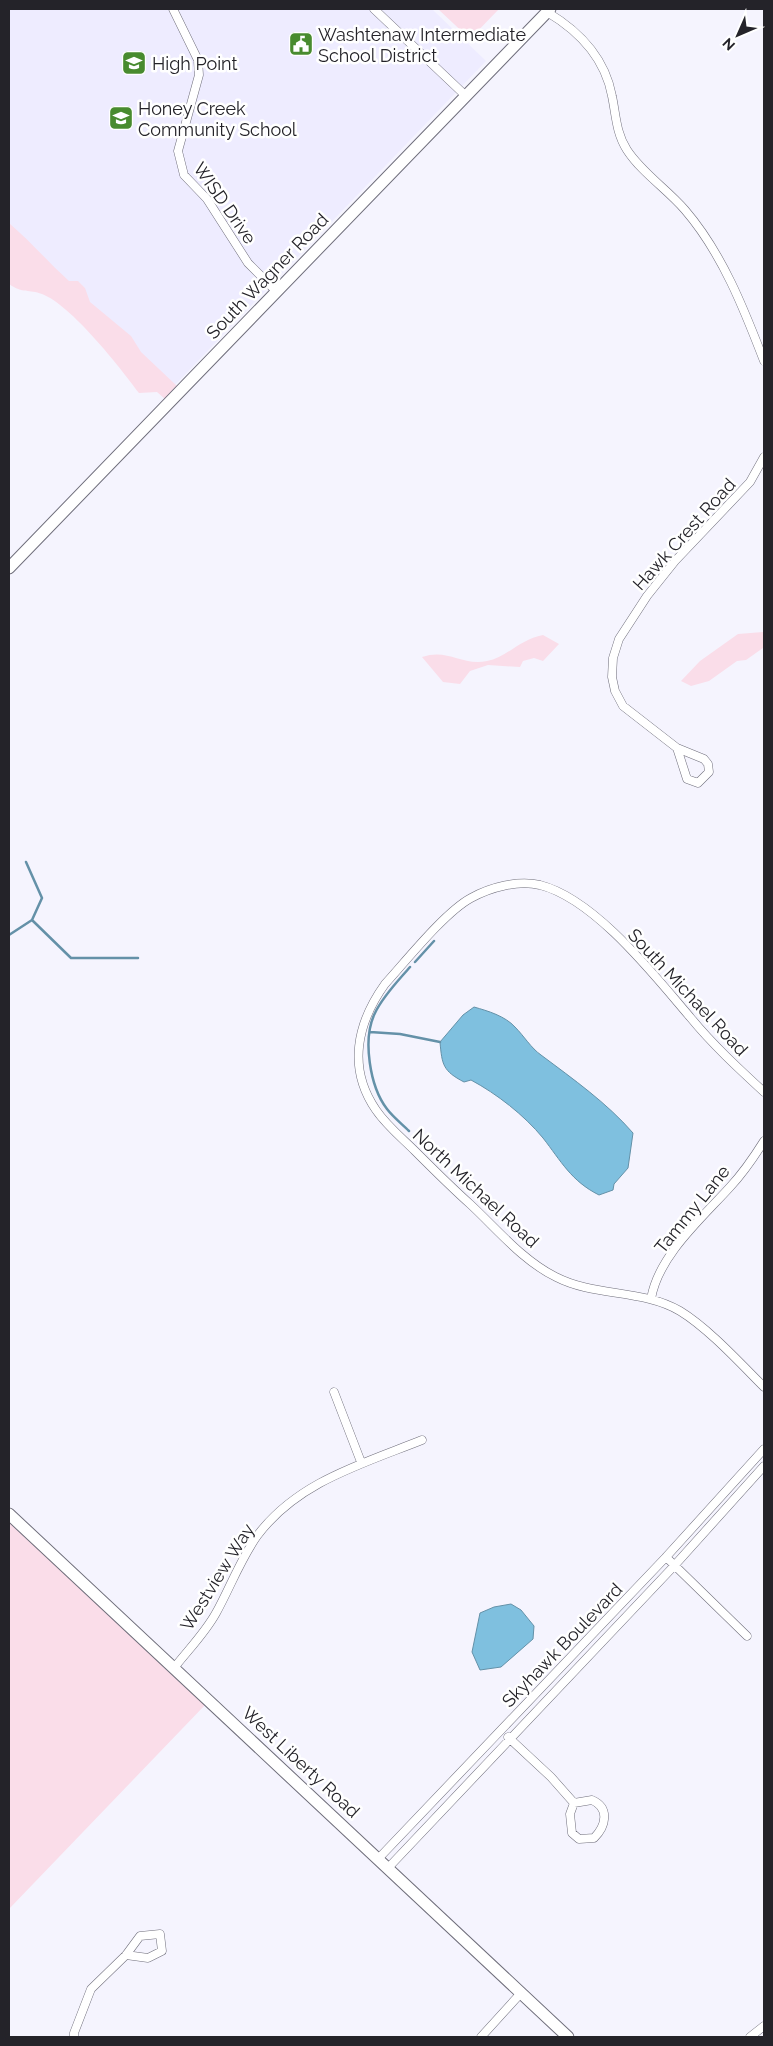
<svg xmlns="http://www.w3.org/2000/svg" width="773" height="2046" font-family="Raleway,sans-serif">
  <rect width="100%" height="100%" fill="#f5f4fe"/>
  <path fill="#eeecff" d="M9 9H432L486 61 173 387 9 230Z"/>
  <path fill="#fadde9" d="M438 9H499L470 39Z
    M9 223C30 241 48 262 69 281H78L85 288 90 302 131 336 141 352 177 386 165 399 157 392 139 393C120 367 71 305 42 294 29 289 23 294 9 284Z
    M763 632V648L746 660 737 661 709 681 691 686 681 681 700 661 738 634Z
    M543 635 559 644 543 661 534 658 523 661 520 667 488 665 470 671 460 684 443 682 422 657C448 648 461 666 487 661 506 658 520 639 543 635Z
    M9 1520 206 1704 9 1909Z"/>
  <path fill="#7fc0df" stroke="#6491a8" d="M474 1007C488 1011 505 1016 515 1027 524 1036 531 1048 541 1055 573 1079 607 1103 633 1133L628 1168 614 1184 613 1190 599 1195C571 1181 561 1161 543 1138 524 1115 497 1094 471 1080L464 1082C443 1071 442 1065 440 1042L463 1015Z
    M511 1604 521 1610 534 1626 533 1639 501 1667 480 1670 472 1652 480 1613 494 1607Z"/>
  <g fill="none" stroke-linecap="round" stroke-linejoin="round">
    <path stroke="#6491a8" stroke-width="2.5" d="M26 862 42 898 32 920
      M9 935 32 920 71 958H138
      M415 962 434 941
      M370 1032 400 1034 440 1042
      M409 1131C402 1124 393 1117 387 1109 370 1087 362 1039 375 1013 383 996 398 981 410 967"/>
    <defs>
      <path id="minor" d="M173 9 198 60 199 75 178 151 184 175 207 199 248 263 276 291
        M374 9 466 96
        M547 12C579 31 605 58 612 96 616 115 616 133 627 150 642 173 667 189 685 210 722 253 744 309 764 361
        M677 748 687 779 698 783 709 772 708 764 704 759 677 748 623 706 615 691 612 677 613 658 619 639 647 596 675 561 750 482 764 457
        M764 1092C738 1068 712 1044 690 1017 654 975 595 899 540 885 518 880 491 887 471 898 445 912 406 961 385 984 357 1023 347 1068 376 1110 387 1126 402 1138 415 1151 433 1169 451 1187 470 1204 497 1229 523 1261 556 1277 595 1297 642 1289 680 1311 708 1328 740 1363 764 1387
        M651 1299C658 1256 702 1218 730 1187 743 1173 754 1157 764 1141
        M334 1392 361 1462
        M666 1557 747 1636
        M174 1668C188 1650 205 1633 216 1613 230 1588 240 1560 257 1536 297 1482 362 1464 422 1440
        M508 1737 551 1777 574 1803
        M592 1800C610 1808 606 1826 594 1838L579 1839 572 1833 570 1814 574 1803Z
        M378 1859 666 1557 764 1449
        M388 1868 674 1566 764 1466
        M74 2037V2033L91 1989 126 1955 140 1936 160 1934 162 1951 148 1958 126 1955
        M481 2037 521 1993
        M750 2037 764 2026"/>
      <path id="secondary" d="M9 568 550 9
        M9 1514 568 2037"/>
    </defs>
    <use href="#minor" stroke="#6f6e7b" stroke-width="9"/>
    <use href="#secondary" stroke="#6f6e7b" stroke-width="13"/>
    <use href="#minor" stroke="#fff" stroke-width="8"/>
    <use href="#secondary" stroke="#fff" stroke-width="11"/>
  </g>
  <defs>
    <symbol id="civic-square" viewBox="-11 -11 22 22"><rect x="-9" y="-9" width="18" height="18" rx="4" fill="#488b2f" stroke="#fff"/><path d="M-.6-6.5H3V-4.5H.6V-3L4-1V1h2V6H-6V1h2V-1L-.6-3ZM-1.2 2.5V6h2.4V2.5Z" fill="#fff"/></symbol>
    <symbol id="school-square" viewBox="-11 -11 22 22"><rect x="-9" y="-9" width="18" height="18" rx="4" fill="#488b2f" stroke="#fff"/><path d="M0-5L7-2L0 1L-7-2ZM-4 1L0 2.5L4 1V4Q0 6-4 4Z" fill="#fff"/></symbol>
  </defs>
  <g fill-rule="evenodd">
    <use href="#civic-square" x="287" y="30" width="28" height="28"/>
    <use href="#school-square" x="120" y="49" width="28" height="28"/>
    <use href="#school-square" x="107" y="104" width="28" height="28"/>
  </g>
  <g text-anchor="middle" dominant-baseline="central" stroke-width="5" stroke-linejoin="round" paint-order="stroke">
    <g font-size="18" fill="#242329" stroke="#fff" text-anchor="start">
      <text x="318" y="34">Washtenaw Intermediate<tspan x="318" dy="21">School District</tspan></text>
      <text x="152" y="63">High Point</text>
      <text x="138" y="108">Honey Creek<tspan x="138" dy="21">Community School</tspan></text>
    </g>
    <g font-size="18" fill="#242329" stroke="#fff">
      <text transform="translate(225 203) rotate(55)">WISD Drive</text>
      <text transform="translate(267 276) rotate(-46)">South Wagner Road</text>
      <text transform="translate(684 534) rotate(-48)">Hawk Crest Road</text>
      <text transform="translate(688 992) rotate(47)">South Michael Road</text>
      <text transform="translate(476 1188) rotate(43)">North Michael Road</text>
      <text transform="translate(692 1209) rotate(-51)">Tammy Lane</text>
      <text transform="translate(217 1577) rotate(-58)">Westview Way</text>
      <text transform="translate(562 1645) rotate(-46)">Skyhawk Boulevard</text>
      <text transform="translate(301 1762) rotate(43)">West Liberty Road</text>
    </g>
  </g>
  <rect width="773" height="2046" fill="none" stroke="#242329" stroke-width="20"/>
  <g transform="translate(738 35) rotate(225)" stroke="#ffffff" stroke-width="4" paint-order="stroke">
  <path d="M0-4L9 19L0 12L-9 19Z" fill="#242329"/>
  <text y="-8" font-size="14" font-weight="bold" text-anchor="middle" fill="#242329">N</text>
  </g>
</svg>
